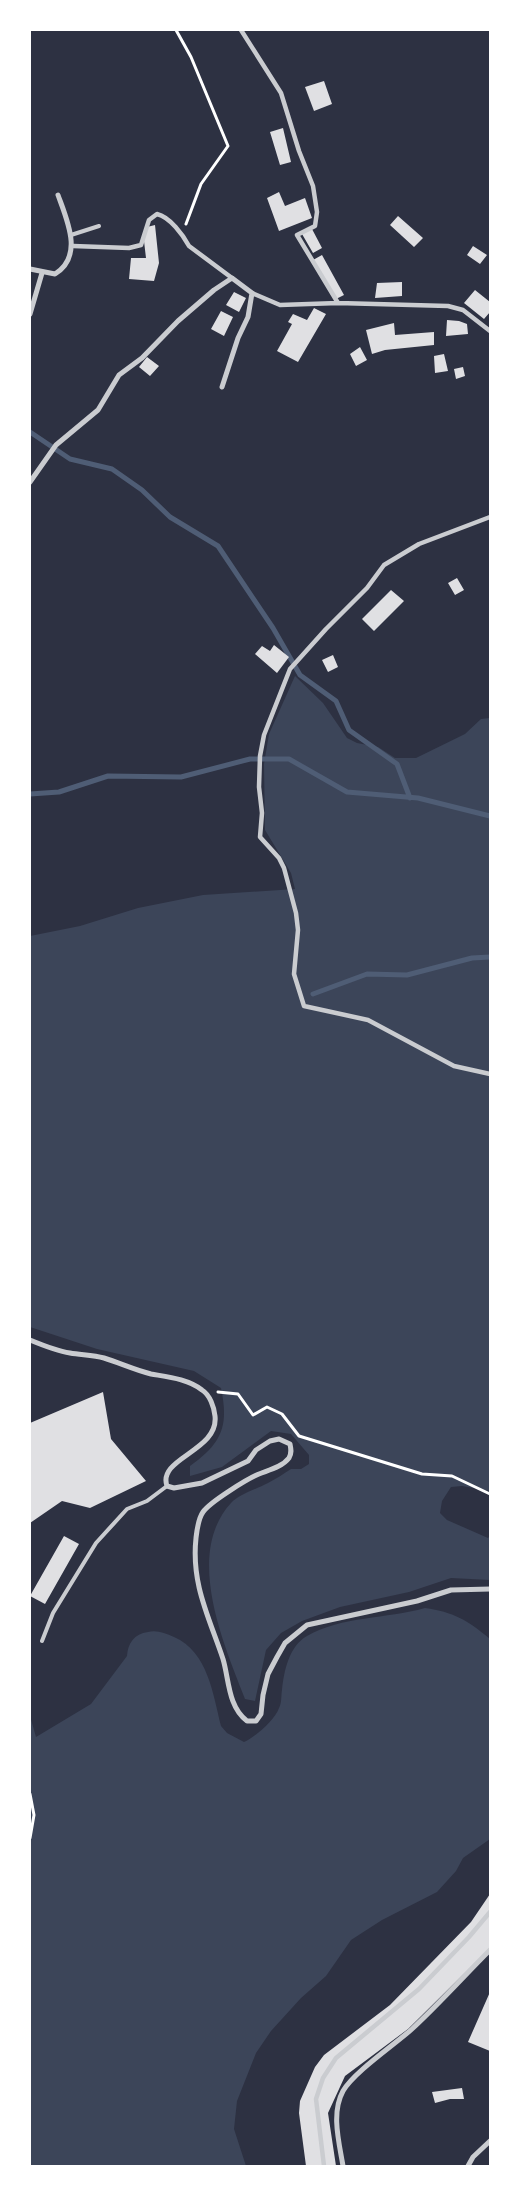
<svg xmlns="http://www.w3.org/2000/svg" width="520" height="2196" font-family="'Exo 2',sans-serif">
  <rect width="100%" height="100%" fill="#2d3142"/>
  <path fill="#3c4559" d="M295 676 323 703 347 738 357 743 378 747 395 758H416L465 734 481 719 490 718V1491L462 1486 451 1487 442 1501 440 1513 447 1520 488 1538 490 1536V1580L451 1578 409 1592 340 1607 302 1621 281 1633 266 1650 255 1701 245 1699C224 1645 184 1554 231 1503 239 1494 257 1489 268 1483 276 1479 283 1474 291 1469H301L309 1464V1455L291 1434 271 1431 222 1467 190 1476V1466C222 1443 229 1426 221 1388L194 1371 97 1349 30 1327V936L80 926 138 908 203 895 295 889 291 873 265 830 264 764 269 734Z
    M425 1608C453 1612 468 1620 490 1639V1839L463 1858 456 1871 437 1892 382 1920 351 1940 326 1976 301 1998 271 2031 256 2053 237 2101 234 2129 246 2166H30V1716L36 1737 91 1704 127 1656C128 1643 134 1634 148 1632 157 1630 165 1633 174 1637 208 1652 213 1694 221 1726L227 1733 244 1742C255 1737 275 1720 279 1708 282 1703 281 1695 282 1690 284 1671 289 1646 307 1636 342 1616 386 1619 425 1608Z"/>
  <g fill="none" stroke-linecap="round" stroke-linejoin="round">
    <path stroke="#4f5d75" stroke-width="5" d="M30 432 70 459 112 469 142 490 170 517 218 546 273 628 300 675 336 701 349 730 397 764 410 798
      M30 794 59 792 108 776 181 777 250 759H289L347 792 418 798 490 816
      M313 994 367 974 407 975 472 958 490 957"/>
  </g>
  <path fill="#e0e0e3" d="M324 81 332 104 314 111 305 87Z
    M283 128 291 162 280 165 270 132Z
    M279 192 285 206 305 198 312 218 279 231 267 198Z
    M398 216 423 238 414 247 390 225Z
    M155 225 159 263 154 281 129 279 131 258H146L144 241 147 227Z
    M312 229 322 248 313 253 302 234Z
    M473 246 487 255 480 264 467 255Z
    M322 255 344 295 336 299 313 260Z
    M402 282V296L375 298 377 283Z
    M475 290 490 302V312L484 319 464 303Z
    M234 292 246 298 239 312 226 305Z
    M314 308 326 314 298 362 277 351 292 324 288 322 293 314 307 320Z
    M221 311 233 317 224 336 211 329Z
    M447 320 459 321 467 324 468 334 446 336Z
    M394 323 395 335 434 332V345L385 350 372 354 366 330Z
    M360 347 367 360 356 366 350 354Z
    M444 354 448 371 435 373 434 356Z
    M147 357 159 366 150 376 139 367Z
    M463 367 465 376 456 379 454 369Z
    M457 578 464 590 455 595 448 583Z
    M391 590 404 601 374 631 362 619Z
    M274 645 289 657 277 673 255 654 262 646 270 651Z
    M333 655 338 667 328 672 322 660Z
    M103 1392 111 1439 146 1481 90 1508 62 1501 30 1523V1423Z
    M64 1536 79 1544 45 1604 30 1596Z
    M490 1894V1948L408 2029 345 2076 328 2113 336 2166H306L299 2113 300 2101 315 2067 324 2055 390 2005 471 1922Z
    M490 1992V2051L468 2042Z
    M462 2088 464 2099H450L435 2103 432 2092Z"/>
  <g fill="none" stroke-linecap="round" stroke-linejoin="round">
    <path stroke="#fff" stroke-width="3" d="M176 30 191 57 228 146 201 184 186 224
      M218 1392 238 1394 253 1415 267 1407 282 1414 299 1436 422 1474 452 1476 490 1494
      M30 1794 34 1815 30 1838"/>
    <path stroke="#caccd0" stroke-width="4" d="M71 235 99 226
      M42 1641 53 1613 96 1543 127 1509 147 1501 167 1486"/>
    <path stroke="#caccd0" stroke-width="4.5" d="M241 30 281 93 299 151 313 186 317 212 315 226 297 235 338 303
      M73 246 129 248 141 245 149 220 157 214C170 217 183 235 189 246L232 278
      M252 293 280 305 338 303 448 306 463 310 490 331
      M490 517 419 544 384 565 367 588 326 629 290 669 264 735 260 756 259 787 262 813 260 837 279 858 284 868 296 913 298 930 294 974 304 1006 368 1020 454 1066 490 1074
      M324 2166 316 2099 323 2078 336 2058 419 1989 469 1937 490 1912"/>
    <path stroke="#caccd0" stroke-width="5" d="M30 269 55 274C84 256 67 220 58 195
      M30 314 42 273
      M30 482 56 445 98 410 119 375 142 358 178 321 214 290 232 278 252 293 248 317 238 338 222 387
      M30 1340C42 1345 57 1351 70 1353 81 1355 93 1355 104 1358 120 1363 135 1370 151 1374 168 1377 188 1379 202 1390 210 1395 214 1407 215 1416 219 1451 157 1458 167 1486L174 1488 202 1483 248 1461 256 1450 270 1441 279 1439 290 1444C291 1449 292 1453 289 1458 282 1467 269 1470 259 1474 247 1479 210 1502 203 1512 198 1519 197 1530 196 1538 191 1584 209 1617 223 1659 229 1679 228 1707 247 1721H256L261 1714 263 1695 268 1674 277 1657 285 1643 307 1625 417 1601 451 1590 490 1589
      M343 2166C339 2142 331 2113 343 2091 354 2072 394 2045 412 2029 439 2004 464 1976 490 1950
      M468 2166 473 2157 490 2141"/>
  </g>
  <rect width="520" height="2196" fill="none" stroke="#ffffff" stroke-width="62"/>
</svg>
